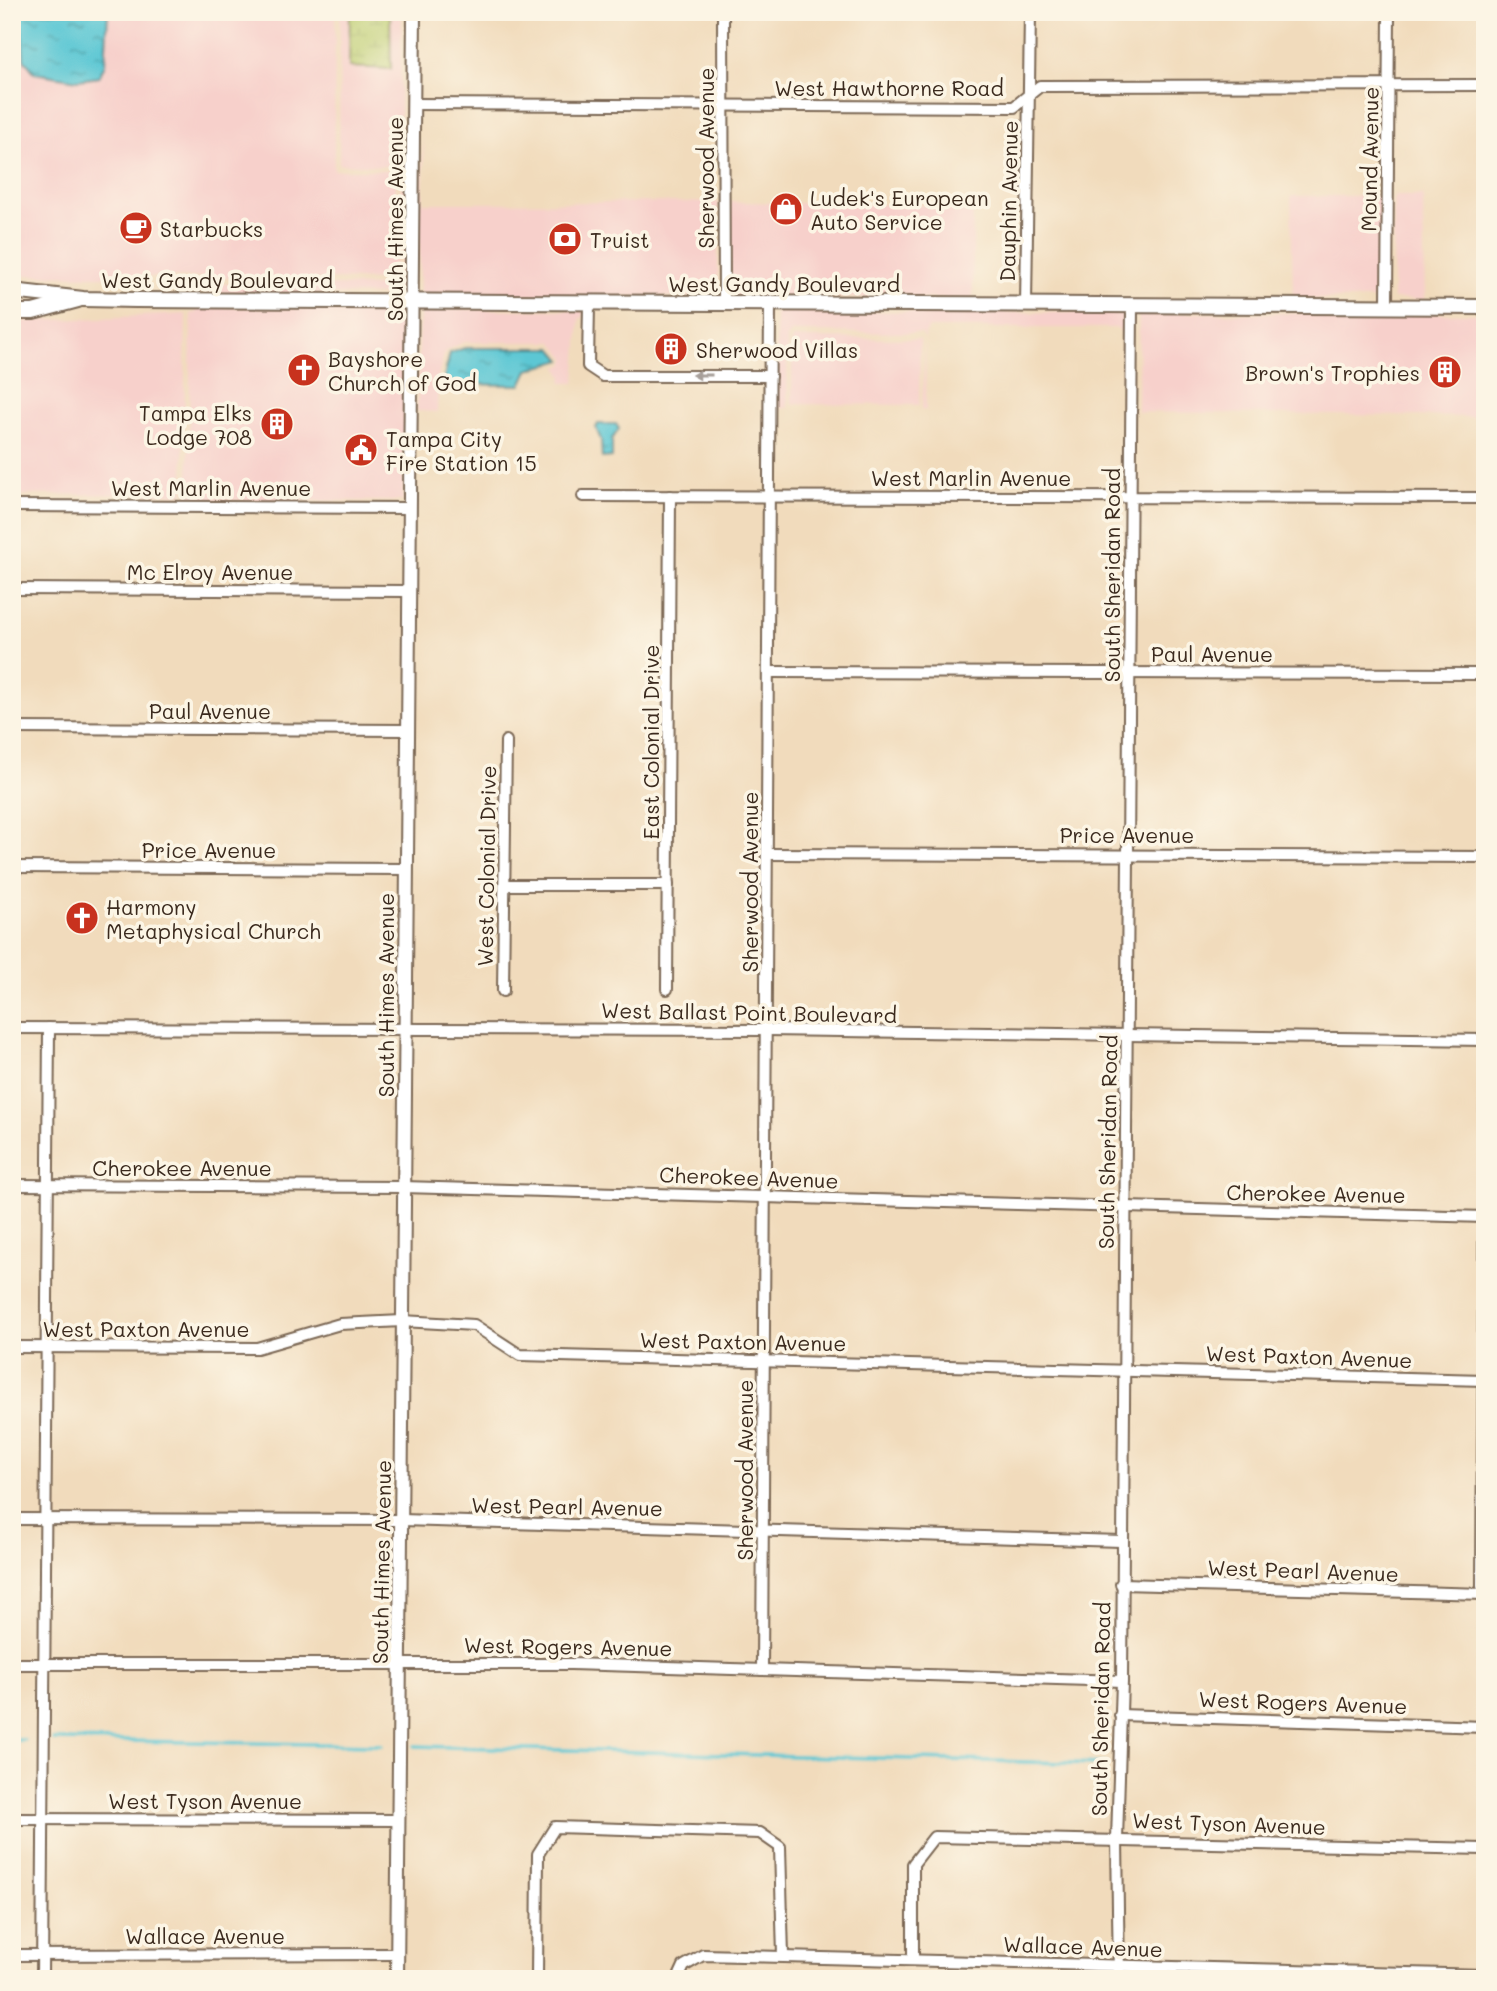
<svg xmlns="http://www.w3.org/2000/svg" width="1497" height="1991" font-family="Mali,sans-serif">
<defs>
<pattern id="wetland-marsh" width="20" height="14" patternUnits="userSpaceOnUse" patternTransform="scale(1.75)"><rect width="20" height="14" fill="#bdce71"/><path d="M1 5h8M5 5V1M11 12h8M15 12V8" fill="none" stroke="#a3b161"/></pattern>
<pattern id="water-ripples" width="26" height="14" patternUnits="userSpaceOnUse" patternTransform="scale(1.75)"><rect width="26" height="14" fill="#5bc7d4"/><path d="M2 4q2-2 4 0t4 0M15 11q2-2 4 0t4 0" fill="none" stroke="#4ca2ab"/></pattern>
</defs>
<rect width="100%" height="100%" fill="#fcf5e5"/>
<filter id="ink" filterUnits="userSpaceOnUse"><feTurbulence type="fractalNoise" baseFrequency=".0143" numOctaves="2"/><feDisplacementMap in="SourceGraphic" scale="14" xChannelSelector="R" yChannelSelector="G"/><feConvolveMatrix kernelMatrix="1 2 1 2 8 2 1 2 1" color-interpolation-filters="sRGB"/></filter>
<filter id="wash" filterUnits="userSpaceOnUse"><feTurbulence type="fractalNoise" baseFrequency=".00686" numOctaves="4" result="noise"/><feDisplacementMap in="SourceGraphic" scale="28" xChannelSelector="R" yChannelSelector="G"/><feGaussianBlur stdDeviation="1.57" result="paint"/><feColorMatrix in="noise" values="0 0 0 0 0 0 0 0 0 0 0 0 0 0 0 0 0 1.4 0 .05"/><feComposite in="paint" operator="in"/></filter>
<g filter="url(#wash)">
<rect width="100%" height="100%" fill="#f1dbbc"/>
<!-- built -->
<g fill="#f7d0cb">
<path d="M12 12H335L334 170H396L395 270 386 280 12 275Z"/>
<path d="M340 12H350L349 67 391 69 390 12H402L400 111 407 195 408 295 194 293 193 284 145 283 386 286 400 272 401 167 339 164Z"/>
<path d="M424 137 423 203 718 202V297L420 295 419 195Z"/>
<path d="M1291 196H1382L1381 299H1293Z"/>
<path d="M1394 196H1423L1425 300 1393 299Z"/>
<path d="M730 202 973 206V299L730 297Z"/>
<path d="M196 307 408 309 403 501 184 500 188 494 191 313H196Z"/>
<path d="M420 309 583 310V318H580L575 383H561L563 377 558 367 564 365 566 358 553 342H464L445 351 438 378 445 386H438L437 412 417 411Z"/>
<path d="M776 311 1126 313 1125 412H1122L1123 334 1118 328H929L925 334 926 410H922L925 339 922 333 792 332 787 338 788 408H777Z"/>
<path d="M1139 313 1485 314V417L1138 412Z"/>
<path d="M186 314 183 494 12 495V322Z"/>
<path d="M792 338 920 339 919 405 792 404Z"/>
</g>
<!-- wetland -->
<path fill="url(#wetland-marsh)" stroke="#7c7c48" stroke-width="2" d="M350 12H390L391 69 349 67Z"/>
<!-- water -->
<g fill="url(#water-ripples)" stroke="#4b7879" stroke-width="2">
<path d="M20 12H108L105 64 99 77 78 80 35 73 24 59Z"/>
<path d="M465 348H552L562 360 528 370 521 385 453 384 444 378 450 353Z"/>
<path d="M598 424H616L619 429 612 439V457L602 458 601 440 596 428Z"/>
</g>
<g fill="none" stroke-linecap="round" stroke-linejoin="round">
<!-- stream -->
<g stroke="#5bc7d4" stroke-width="3.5">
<path d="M12 1740H24"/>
<path d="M54 1740 382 1745"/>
<path d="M415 1746 1105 1764"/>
</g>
</g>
</g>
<g filter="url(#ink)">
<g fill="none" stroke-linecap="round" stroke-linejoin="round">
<defs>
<g id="minor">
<path d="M723 12 724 304"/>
<path d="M413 104 1014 107 1040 86 1485 85"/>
<path d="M589 303 588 366 603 376H770"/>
<path d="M1026 306 1030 12"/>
<path d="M1387 306 1389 12"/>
<path d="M583 496 1485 498"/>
<path d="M12 506 409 508"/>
<path d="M12 589 408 591"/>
<path d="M770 672 1485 674"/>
<path d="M12 728 407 730"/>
<path d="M768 854 1485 857"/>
<path d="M12 867 405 869"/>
<path d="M505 885H668"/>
<path d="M667 989 670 496"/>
<path d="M503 991 506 741"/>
<path d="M12 1028 767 1030 1485 1040"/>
<path d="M1485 1098 1482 1586 1485 1591"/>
<path d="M12 1185 403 1187 1485 1217"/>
<path d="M12 1347 257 1348 340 1324 402 1321 474 1325 520 1355 1485 1380"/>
<path d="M12 1519 402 1520 1121 1541"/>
<path d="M1121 1584 1485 1594"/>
<path d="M12 1664H571L1122 1681"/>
<path d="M762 1670 770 304"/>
<path d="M1120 1715 1485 1727"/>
<path d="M12 1819 398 1820"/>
<path d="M12 1955 397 1954"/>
<path d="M913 1960V1864L934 1837 1485 1849"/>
<path d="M42 1979 49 1028"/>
<path d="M537 1979 538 1854 555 1827 760 1833 780 1847 783 1956"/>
<path d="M678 1979 684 1966 703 1955 1485 1975"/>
<path d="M1119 1979 1117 1840 1122 1681 1132 306"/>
</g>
<path id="tertiary" d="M397 1979C402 1323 410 668 414 12"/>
<g id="secondary">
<path d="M12 291 83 299 136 300 1485 307"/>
<path d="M12 312H33L78 300"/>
</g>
</defs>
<!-- minor casing -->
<use href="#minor" stroke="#7b6855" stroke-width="14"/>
<!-- tertiary casing -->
<use href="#tertiary" stroke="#7b6855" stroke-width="16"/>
<!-- secondary casing -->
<use href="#secondary" stroke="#7b6855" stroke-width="18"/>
<!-- minor -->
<use href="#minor" stroke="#fff" stroke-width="10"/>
<!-- tertiary -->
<use href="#tertiary" stroke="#fff" stroke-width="12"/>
<!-- secondary -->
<use href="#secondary" stroke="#fff" stroke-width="14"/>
</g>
<!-- one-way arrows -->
<defs><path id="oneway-solid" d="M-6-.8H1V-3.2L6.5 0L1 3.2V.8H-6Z" transform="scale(1.75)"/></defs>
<use fill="#a79f9a" href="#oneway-solid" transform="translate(702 375) rotate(-180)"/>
</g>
<!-- icons -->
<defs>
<symbol id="shop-disc" viewBox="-11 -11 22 22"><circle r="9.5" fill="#c8321e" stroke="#fcf5e5"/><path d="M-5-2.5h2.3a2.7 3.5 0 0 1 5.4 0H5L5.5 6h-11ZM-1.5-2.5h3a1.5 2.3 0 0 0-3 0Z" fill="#fff"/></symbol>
<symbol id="cafe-disc" viewBox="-11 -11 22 22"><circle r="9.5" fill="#c8321e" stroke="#fcf5e5"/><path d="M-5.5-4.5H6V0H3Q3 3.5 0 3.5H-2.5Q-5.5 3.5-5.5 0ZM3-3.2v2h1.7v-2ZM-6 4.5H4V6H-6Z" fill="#fff"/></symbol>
<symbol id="bank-disc" viewBox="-11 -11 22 22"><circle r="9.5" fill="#c8321e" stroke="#fcf5e5"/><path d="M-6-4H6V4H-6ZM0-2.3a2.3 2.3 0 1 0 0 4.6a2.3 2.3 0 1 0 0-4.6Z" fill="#fff"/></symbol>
<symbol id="building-disc" viewBox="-11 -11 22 22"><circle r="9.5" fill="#c8321e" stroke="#fcf5e5"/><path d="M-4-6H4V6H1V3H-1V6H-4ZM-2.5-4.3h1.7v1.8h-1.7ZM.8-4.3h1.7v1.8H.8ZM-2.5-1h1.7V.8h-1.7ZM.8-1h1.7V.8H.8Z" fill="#fff"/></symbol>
<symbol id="church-disc" viewBox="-11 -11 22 22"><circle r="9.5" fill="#c8321e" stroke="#fcf5e5"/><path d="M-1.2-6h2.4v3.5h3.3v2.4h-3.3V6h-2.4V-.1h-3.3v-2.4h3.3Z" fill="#fff"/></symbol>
<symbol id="civic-disc" viewBox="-11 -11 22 22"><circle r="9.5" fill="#c8321e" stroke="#fcf5e5"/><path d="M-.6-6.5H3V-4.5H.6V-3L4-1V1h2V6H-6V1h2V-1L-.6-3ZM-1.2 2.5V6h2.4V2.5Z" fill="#fff"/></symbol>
</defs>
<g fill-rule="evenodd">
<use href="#shop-disc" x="767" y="190" width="38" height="38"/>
<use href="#cafe-disc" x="117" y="209" width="38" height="38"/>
<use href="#bank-disc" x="546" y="220" width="38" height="38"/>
<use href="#building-disc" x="652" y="330" width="38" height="38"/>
<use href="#church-disc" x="285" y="351" width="38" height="38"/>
<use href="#building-disc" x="1426" y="353" width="38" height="38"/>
<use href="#building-disc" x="258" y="405" width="38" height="38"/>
<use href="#civic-disc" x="342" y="431" width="38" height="38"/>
<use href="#church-disc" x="63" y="899" width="38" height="38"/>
</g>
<g text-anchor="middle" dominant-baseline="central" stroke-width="7" stroke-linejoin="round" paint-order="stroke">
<!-- street labels -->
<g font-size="21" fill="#3b2a1e" stroke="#fcf5e5">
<text x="889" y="87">West Hawthorne Road</text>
<text transform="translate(705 158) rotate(-90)">Sherwood Avenue</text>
<text transform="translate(1369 159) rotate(-89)">Mound Avenue</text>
<text transform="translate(1008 201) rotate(-89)">Dauphin Avenue</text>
<text transform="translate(394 219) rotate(-90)">South Himes Avenue</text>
<text x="217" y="279">West Gandy Boulevard</text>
<text x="784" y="283">West Gandy Boulevard</text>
<text x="971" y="477">West Marlin Avenue</text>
<text x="211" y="487">West Marlin Avenue</text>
<text x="210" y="571">Mc Elroy Avenue</text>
<text transform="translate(1111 575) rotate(-90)">South Sheridan Road</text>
<text x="1212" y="653">Paul Avenue</text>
<text x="210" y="710">Paul Avenue</text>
<text transform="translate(650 742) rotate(-90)">East Colonial Drive</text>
<text x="1127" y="834">Price Avenue</text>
<text x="209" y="849">Price Avenue</text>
<text transform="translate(486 866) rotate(-89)">West Colonial Drive</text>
<text transform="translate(749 882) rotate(-90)">Sherwood Avenue</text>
<text transform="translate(385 995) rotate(-90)">South Himes Avenue</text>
<text transform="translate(749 1012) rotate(1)">West Ballast Point Boulevard</text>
<text transform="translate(1107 1142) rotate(-89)">South Sheridan Road</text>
<text x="182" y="1167">Cherokee Avenue</text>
<text transform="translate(749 1177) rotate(2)">Cherokee Avenue</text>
<text transform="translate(1316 1193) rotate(1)">Cherokee Avenue</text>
<text x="146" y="1328">West Paxton Avenue</text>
<text transform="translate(743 1341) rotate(1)">West Paxton Avenue</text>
<text transform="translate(1309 1356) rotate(2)">West Paxton Avenue</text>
<text transform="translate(744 1470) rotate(-90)">Sherwood Avenue</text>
<text transform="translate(567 1506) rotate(1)">West Pearl Avenue</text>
<text transform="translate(381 1562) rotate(-89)">South Himes Avenue</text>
<text transform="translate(1303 1570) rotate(2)">West Pearl Avenue</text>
<text transform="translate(568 1646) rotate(1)">West Rogers Avenue</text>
<text transform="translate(1303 1702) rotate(2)">West Rogers Avenue</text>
<text transform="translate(1100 1709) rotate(-89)">South Sheridan Road</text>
<text x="205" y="1800">West Tyson Avenue</text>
<text transform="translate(1229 1823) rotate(2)">West Tyson Avenue</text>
<text x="205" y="1935">Wallace Avenue</text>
<text transform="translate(1083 1946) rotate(2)">Wallace Avenue</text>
</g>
<!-- poi labels -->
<g font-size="21" fill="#3b2a1e" stroke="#fcf5e5" text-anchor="start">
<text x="810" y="197">Ludek's European<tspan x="810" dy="24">Auto Service</tspan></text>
<text x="160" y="228">Starbucks</text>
<text x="590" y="239">Truist</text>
<text x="696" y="349">Sherwood Villas</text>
<text x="328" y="358">Bayshore<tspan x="328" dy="24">Church of God</tspan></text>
<text x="1420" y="372" text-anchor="end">Brown's Trophies</text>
<text x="252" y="412" text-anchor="end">Tampa Elks<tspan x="252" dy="24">Lodge 708</tspan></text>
<text x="386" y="438">Tampa City<tspan x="386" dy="24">Fire Station 15</tspan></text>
<text x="106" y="906">Harmony<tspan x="106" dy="24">Metaphysical Church</tspan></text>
</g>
</g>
<!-- margin -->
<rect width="1497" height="1991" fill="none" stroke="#fcf5e5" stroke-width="42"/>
</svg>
